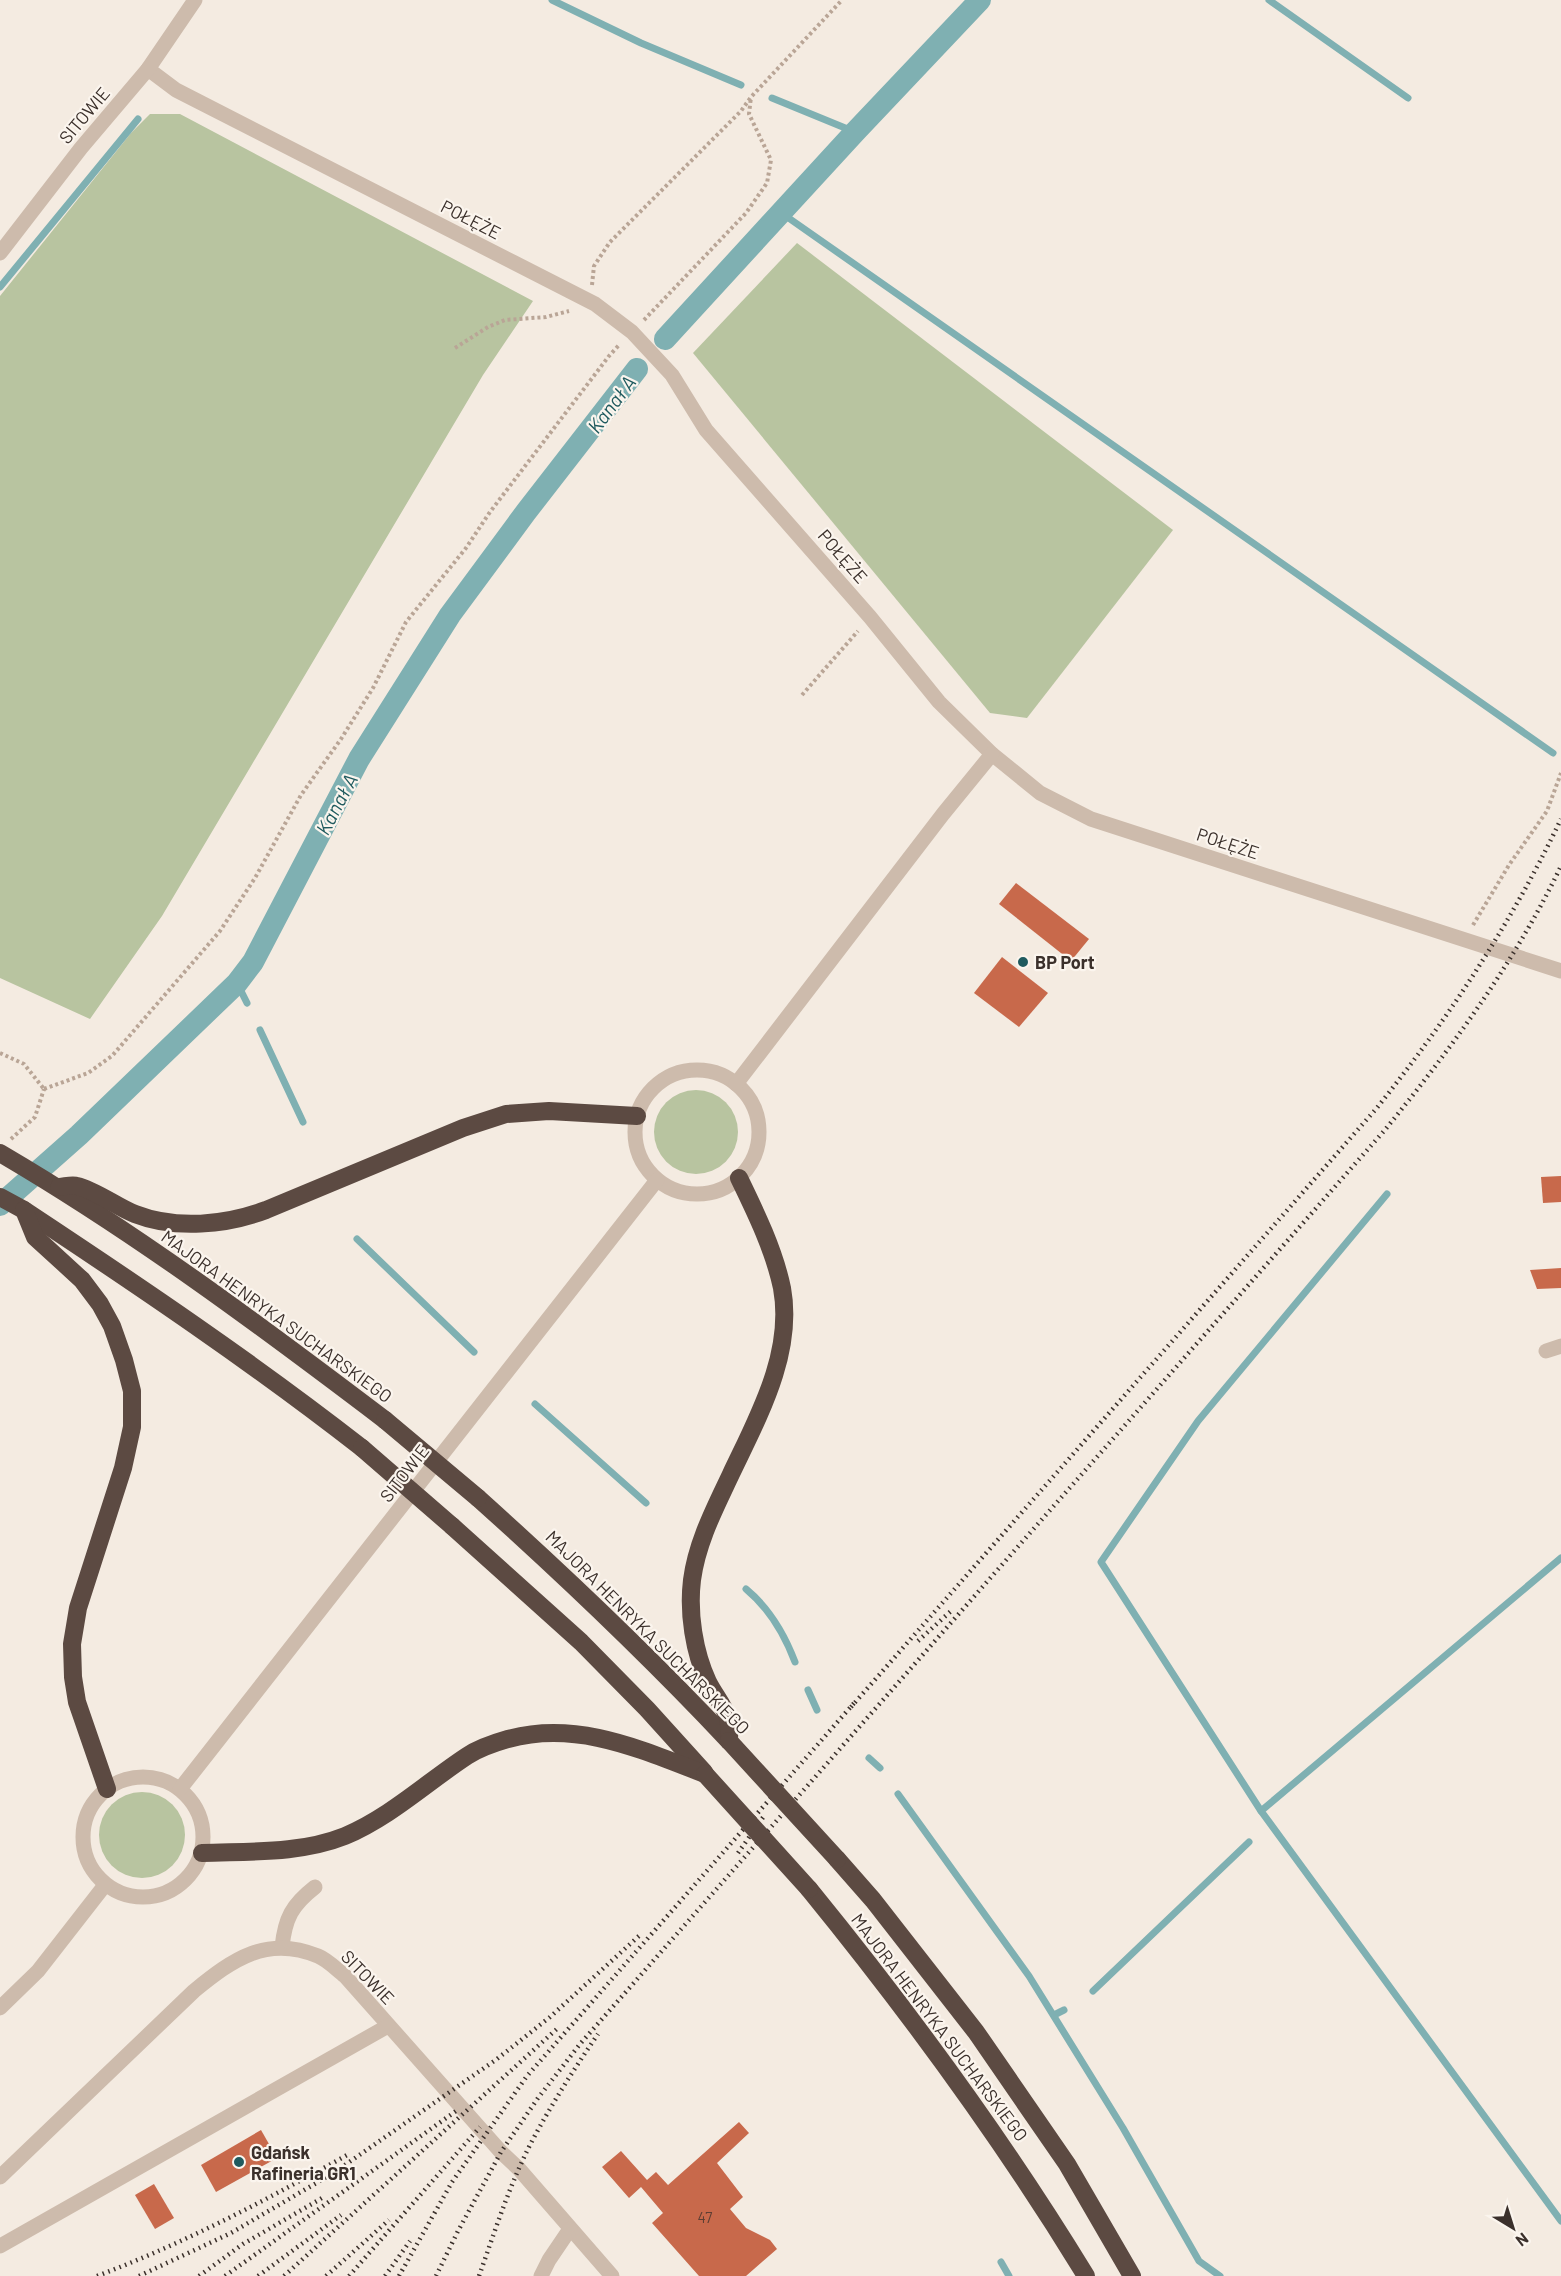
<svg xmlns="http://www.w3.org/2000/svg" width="1561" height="2276" font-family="Barlow,sans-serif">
<rect width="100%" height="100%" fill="#f4ebe1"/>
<!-- green -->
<g fill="#b8c4a0">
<path d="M150 114H180L533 301 483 375 162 916 90 1019 0 978V296L131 133Z"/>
<path d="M797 243 1173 530 1027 718 990 713 693 353Z"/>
<circle cx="696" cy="1132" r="42"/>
<circle cx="142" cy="1835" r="43"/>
</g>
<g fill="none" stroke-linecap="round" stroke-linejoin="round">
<!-- stream -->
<g stroke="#7fb0b2" stroke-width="7">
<path d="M552 0 641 43 741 85"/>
<path d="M1269 0 1408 98"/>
<path d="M772 98 855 132"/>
<path d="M780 212 1553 753"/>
<path d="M0 287 138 119"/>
<path d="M237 983 247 1003"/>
<path d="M260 1030 303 1122"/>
<path d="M357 1239 474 1352"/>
<path d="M535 1404 646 1503"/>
<path d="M1561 1558 1261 1811 1561 2221"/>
<path d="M746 1589C769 1608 784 1633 795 1662"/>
<path d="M808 1690 817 1710"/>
<path d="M869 1758 880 1768"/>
<path d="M898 1794 1029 1976 1123 2128 1199 2261 1220 2276"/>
<path d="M1261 1811 1101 1562 1198 1421 1387 1194"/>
<path d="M1093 1991 1249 1842"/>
<path d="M1054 2015 1064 2010"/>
<path d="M1001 2262 1009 2276"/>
</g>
<!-- canal -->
<g stroke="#7fb0b2" stroke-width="22">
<path d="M665 339 855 132 980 0"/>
<path d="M0 1205 79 1135 237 983 253 962 359 759 450 615 526 512 637 369"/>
</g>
</g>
<!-- building -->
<g fill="#c8694b">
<path d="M1016 883 1089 939 1071 961 999 904Z"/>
<path d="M1002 957 1048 993 1019 1027 974 993Z"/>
<path d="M1561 1176V1202L1543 1203 1541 1177Z"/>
<path d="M1561 1268V1288L1537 1289 1530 1270Z"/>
<path d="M739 2122 749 2133 717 2163 743 2197 730 2209 746 2228 770 2240 777 2249 746 2276H699L652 2223 663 2213 641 2187 629 2198 602 2167 621 2151 647 2180 656 2172 668 2185Z"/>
<path d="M261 2130 277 2158 216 2192 201 2165Z"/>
<path d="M154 2184 174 2218 155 2229 135 2195Z"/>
</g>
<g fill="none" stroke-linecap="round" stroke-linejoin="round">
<!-- path -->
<g stroke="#b9a596" stroke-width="4" stroke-dasharray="3 3" stroke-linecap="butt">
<path d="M592 285 594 266 610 242 741 111 751 97 842 0"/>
<path d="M644 320 746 213 767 183 771 160 749 114 751 97"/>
<path d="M455 348 488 327 505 320 546 317 569 311"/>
<path d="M802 695 858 631"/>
<path d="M1473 925 1509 865 1547 811 1561 773"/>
<path d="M0 1053 24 1064 44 1089"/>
<path d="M44 1089 88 1073 112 1056 220 931 255 878 301 795 341 739 373 688 406 622 466 548 490 512 609 356 620 344"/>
<path d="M11 1139 35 1117 44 1089"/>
</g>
<!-- minor -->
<g stroke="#cdbbac" stroke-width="15">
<path d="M148 69 176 90 595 304 632 332 672 375 706 430 870 617 939 702 992 754 1040 793 1091 819 1561 971"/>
<path d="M0 253 81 148 148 69 195 0"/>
<circle cx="697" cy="1132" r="62"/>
<path d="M736 1084 943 814 992 754"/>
<path d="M1546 1351 1561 1346"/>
<circle cx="143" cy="1837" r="60"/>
<path d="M180 1789 657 1180"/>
<path d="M282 1947C285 1918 292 1905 315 1887"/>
<path d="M0 2008 38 1971 105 1885"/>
<path d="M0 2177 194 1991C233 1959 267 1935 318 1956 328 1960 337 1970 345 1976L501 2152 519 2169 612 2276"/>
<path d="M0 2246 388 2026"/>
<path d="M541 2276 549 2260 570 2229"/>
</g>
<!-- highway -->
<g stroke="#5c4a42" stroke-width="18">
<path d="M0 1153C135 1232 261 1326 385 1420"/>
<path d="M59 1187C64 1187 72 1184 77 1186 95 1190 117 1207 135 1214 176 1230 226 1225 266 1210L463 1128 506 1114 549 1111 637 1116"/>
<path d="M0 1197 24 1210C139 1286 253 1363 362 1448"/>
<path d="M24 1210 35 1237 82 1280 100 1304 112 1326 124 1360 132 1391V1427L123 1468 78 1608 72 1644 73 1677 77 1702 107 1789"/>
<path d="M478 1498C565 1576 649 1656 729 1741"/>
<path d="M452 1526 581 1642 647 1709 704 1772"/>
<path d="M729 1741C729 1734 730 1725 728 1718 724 1706 714 1694 708 1682 694 1652 688 1613 692 1580 697 1542 715 1508 731 1474 758 1417 794 1353 782 1288 774 1250 756 1213 739 1178"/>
<path d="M202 1853C249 1851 300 1854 345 1836 390 1817 426 1783 467 1756 479 1748 494 1743 508 1739 578 1720 641 1750 705 1774"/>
<path d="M837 1859 873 1900 976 2032 1067 2164 1132 2276"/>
<path d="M809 1889C910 2013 1003 2140 1086 2276"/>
</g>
<!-- rail -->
<g stroke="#3b302b" stroke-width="4.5" stroke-dasharray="1.5 4.5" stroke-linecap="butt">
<path d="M918 1641 951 1611"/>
<path d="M851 1707 1376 1109C1448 1019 1511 924 1561 819"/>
<path d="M738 1853 764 1816"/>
<path d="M97 2276C187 2242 266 2200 349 2154"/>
<path d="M139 2276 231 2233 335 2172 497 2059 550 2017 640 1935"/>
<path d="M199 2276 243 2244 322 2198"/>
<path d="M225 2276 456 2111"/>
<path d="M258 2276 341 2215"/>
<path d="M284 2276 559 2027"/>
<path d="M326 2276 389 2220"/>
<path d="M349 2276 480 2127"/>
<path d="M385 2276 410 2241"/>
<path d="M399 2276 452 2182 527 2076 855 1702"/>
<path d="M436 2276 458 2231 501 2152 538 2098 580 2044 1384 1131C1451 1049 1515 962 1561 866"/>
<path d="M479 2276C495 2231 509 2186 531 2143 551 2105 574 2069 598 2034"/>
</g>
<!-- highway-bridge -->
<g stroke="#5c4a42" stroke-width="18">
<path d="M385 1420 478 1498"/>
<path d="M362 1448 452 1526"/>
<path d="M729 1741 837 1859"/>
<path d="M705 1774 809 1889"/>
</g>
</g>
<!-- markers -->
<g fill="#1f5a5e" stroke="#fbf5ee" stroke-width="2">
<circle cx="1023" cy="962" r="6"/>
<circle cx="239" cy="2162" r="6"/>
</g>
<g text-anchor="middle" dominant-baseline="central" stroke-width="4.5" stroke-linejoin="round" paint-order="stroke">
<!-- number labels -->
<g font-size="15" fill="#5e3e33">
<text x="705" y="2217">47</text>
</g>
<!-- street labels -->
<g font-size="18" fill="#3b302b" stroke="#fbf5ee">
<text transform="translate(84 115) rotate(-50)">SITOWIE</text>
<text transform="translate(471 219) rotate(27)">POŁĘŻE</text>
<text transform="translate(843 556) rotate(49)">POŁĘŻE</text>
<text transform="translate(1228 843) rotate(18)">POŁĘŻE</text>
<text transform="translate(277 1316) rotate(36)">MAJORA HENRYKA SUCHARSKIEGO</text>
<text transform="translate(404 1473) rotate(-52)">SITOWIE</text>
<text transform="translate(648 1632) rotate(45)">MAJORA HENRYKA SUCHARSKIEGO</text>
<text transform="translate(368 1977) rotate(46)">SITOWIE</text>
<text transform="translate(940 2027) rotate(53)">MAJORA HENRYKA SUCHARSKIEGO</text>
</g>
<!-- poi labels -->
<g font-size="18" font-weight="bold" fill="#3b302b" stroke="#fbf5ee" text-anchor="start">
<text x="1035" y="962">BP Port</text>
<text x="251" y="2152">Gdańsk<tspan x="251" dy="21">Rafineria GR1</tspan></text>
</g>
<!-- water labels -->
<g font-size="20" font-style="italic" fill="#1f5a5e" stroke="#fbf5ee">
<text transform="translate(611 404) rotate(-53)">Kanał A</text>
<text transform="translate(336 804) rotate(-62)">Kanał A</text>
</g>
</g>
<!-- north arrow -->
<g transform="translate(1513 2228) rotate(142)" stroke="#fbf5ee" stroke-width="4.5" paint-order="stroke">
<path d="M0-4.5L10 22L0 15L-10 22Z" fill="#3b302b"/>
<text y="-9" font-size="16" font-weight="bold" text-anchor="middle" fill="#3b302b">N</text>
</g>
</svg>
